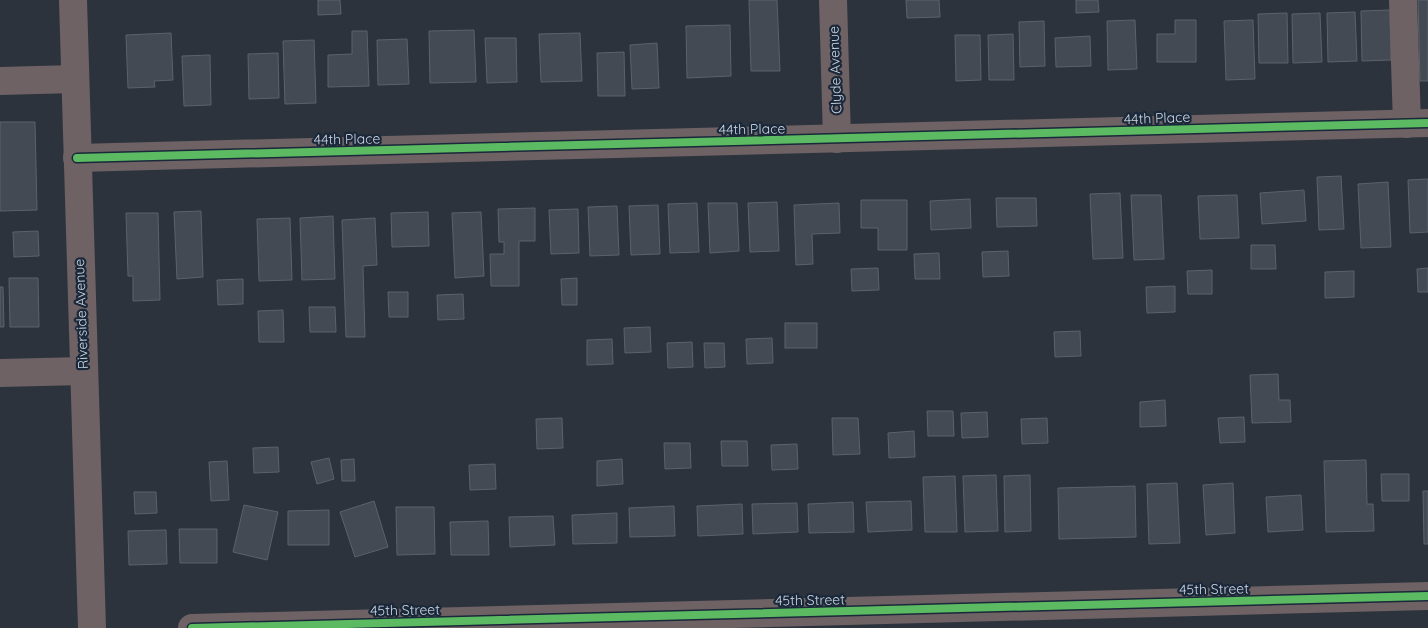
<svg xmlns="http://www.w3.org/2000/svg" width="1428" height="628" font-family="Quicksand,sans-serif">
<rect width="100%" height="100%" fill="#2c333d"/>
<!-- building -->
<g fill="#434a53" stroke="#5c626b">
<path d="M318 0H340L341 14 318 15Z"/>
<path d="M749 0H777L780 71H751Z"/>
<path d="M906 0H939L940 17 907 18Z"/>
<path d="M1076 0H1098L1099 12 1076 13Z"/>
<path d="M1418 0H1428V81H1420Z"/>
<path d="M1390 10 1391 60 1362 61 1361 11Z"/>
<path d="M1355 12 1357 61 1328 62 1327 13Z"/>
<path d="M1287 13 1288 63H1259L1258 14Z"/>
<path d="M1320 13 1322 62 1293 63 1292 14Z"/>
<path d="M1135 20 1137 69 1108 70 1107 21Z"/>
<path d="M1175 20H1196V62H1157V34H1175Z"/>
<path d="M1253 20 1255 79 1226 80 1224 21Z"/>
<path d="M1044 21 1045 66 1020 67 1019 22Z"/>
<path d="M730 25 731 76 687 78 686 26Z"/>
<path d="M474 30 476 82 430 83 429 31Z"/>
<path d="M352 31H367L369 86 328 87V55L352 54Z"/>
<path d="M171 33 173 80 154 81 155 87 128 88 126 35Z"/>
<path d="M580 33 582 81 541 82 539 34Z"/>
<path d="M1013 34 1014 80H989L988 35Z"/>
<path d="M955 35H980L981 80 956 81Z"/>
<path d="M1090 36 1091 66 1056 67 1055 38Z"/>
<path d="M485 38H516L517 82 487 83Z"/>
<path d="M407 39 409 84 378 85 377 40Z"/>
<path d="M314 40 316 103 285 104 283 41Z"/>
<path d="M657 43 659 88 632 89 630 45Z"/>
<path d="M624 52 625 96H598L597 53Z"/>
<path d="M278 53 279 98 249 99 248 54Z"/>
<path d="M210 55 211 105 184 106 182 56Z"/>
<path d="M0 122H35L37 210 0 211Z"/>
<path d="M1341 176 1344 229 1319 230 1317 177Z"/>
<path d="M1428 179V232L1410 233 1408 180Z"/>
<path d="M1388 182 1391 247 1361 248 1358 184Z"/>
<path d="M1304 190 1306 221 1262 224 1260 193Z"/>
<path d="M1120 193 1123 258 1093 259 1090 194Z"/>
<path d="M1131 195H1161L1164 259 1134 260Z"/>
<path d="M1237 195 1239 238 1200 239 1198 196Z"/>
<path d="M996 198H1036L1037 226 997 227Z"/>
<path d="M970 199 971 228 931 230 930 201Z"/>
<path d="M861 200H907V250H878V228H861Z"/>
<path d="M777 202 779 251 750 252 748 203Z"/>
<path d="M697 203 699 252 670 253 668 204Z"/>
<path d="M708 203H737L739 251 710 253Z"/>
<path d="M839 203 840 233 812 234 813 264 796 265 794 205Z"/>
<path d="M658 205 660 254 631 255 629 206Z"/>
<path d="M617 206 619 255 590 256 588 207Z"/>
<path d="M535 208V241H519V286H491L490 254H504V242H499L498 209Z"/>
<path d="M578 209 579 253 551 254 549 210Z"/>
<path d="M201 211 203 277 177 279 174 212Z"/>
<path d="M428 212 429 246 392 247 391 213Z"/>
<path d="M481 212 484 276 455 278 452 213Z"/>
<path d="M126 213H158L160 300 133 301V276H128Z"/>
<path d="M333 216 335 279 302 280 300 218Z"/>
<path d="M290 218 292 280 259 281 257 219Z"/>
<path d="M375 218 377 265 363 266 365 337H346L342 220Z"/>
<path d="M38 231 39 256 14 257 13 232Z"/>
<path d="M1251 245H1275L1276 269H1251Z"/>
<path d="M1008 251 1009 276 983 277 982 252Z"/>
<path d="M939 253 940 279H915L914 254Z"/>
<path d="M878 268 879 290 852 291 851 269Z"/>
<path d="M1428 268V292H1418L1417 269Z"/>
<path d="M1212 270V294H1188L1187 271Z"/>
<path d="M1354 271V297L1325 298V272Z"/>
<path d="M9 278H38L39 327H10Z"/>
<path d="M577 278V305H562L561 279Z"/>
<path d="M243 279V304L218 305 217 280Z"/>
<path d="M1175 286V312L1147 313 1146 287Z"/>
<path d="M0 287H3L4 327H0Z"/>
<path d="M388 292H408V317H389Z"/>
<path d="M463 294 464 319 438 320 437 295Z"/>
<path d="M309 307H335L336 332H310Z"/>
<path d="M283 310 284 342H259L258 311Z"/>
<rect x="785" y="323" width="32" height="25"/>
<path d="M650 327 651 352 625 353 624 328Z"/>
<path d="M1080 331 1081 356 1055 357 1054 332Z"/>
<path d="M772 338 773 363 747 364 746 339Z"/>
<path d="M612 339 613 364 587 365V340Z"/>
<path d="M692 342 693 367 668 368 667 343Z"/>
<path d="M704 343H724L725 367 705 368Z"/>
<path d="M1278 374 1279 400H1290L1291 422 1252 423 1250 375Z"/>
<path d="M1165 400 1166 426 1140 427V402Z"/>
<path d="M927 411H953L954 436H928Z"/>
<path d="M987 412 988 437 962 438 961 413Z"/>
<path d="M1244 417 1245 442 1220 443 1218 418Z"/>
<path d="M562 418 563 448 537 449 536 419Z"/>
<path d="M832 418H858L860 454 833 455Z"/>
<path d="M1047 418 1048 443 1022 444 1021 419Z"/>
<path d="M914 431 915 457 889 458 888 433Z"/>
<path d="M721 441H747L748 466H722Z"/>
<path d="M664 443H690L691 468 665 469Z"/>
<path d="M797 444 798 469 772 470 771 445Z"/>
<path d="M278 447 279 472 254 473 253 448Z"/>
<path d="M329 458 334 479 317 484 311 462Z"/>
<path d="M354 459 355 481H342L341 460Z"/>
<path d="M622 459 623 484 597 486V461Z"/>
<path d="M1366 460 1367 504H1373L1374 531 1326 532 1324 461Z"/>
<path d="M227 461 229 500 211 501 209 462Z"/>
<path d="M495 464 496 489 470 490 469 465Z"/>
<path d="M1381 474H1409V501H1382Z"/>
<path d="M996 475 998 531 965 532 963 476Z"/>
<path d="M1030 475 1031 531 1005 532 1004 476Z"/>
<path d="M955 476 957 532H925L923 477Z"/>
<path d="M1177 483 1180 543 1149 544 1147 484Z"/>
<path d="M1233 483 1235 533 1206 535 1203 485Z"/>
<path d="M1135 486 1136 537 1059 539 1058 488Z"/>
<path d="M1423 491H1428V544H1424Z"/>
<path d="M134 492H156L157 513 135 514Z"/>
<path d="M1301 495 1303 530 1268 532 1266 497Z"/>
<path d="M374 501 388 547 355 557 340 512Z"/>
<path d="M911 501 912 530 868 532 866 502Z"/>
<path d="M853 502 854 532 809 533 808 504Z"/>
<path d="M797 503 798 532 753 534 752 504Z"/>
<path d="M742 504 743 534 698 536 697 506Z"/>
<path d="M244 505 278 512 267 560 233 552Z"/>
<path d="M674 506 675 536 630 537 629 508Z"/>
<path d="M396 507H434L435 554 397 555Z"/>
<path d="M329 510V545H288V511Z"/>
<path d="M617 513V543L573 544 572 515Z"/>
<path d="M553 516 555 545 510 547 509 517Z"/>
<path d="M488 521 489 555H451L450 522Z"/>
<path d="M179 529H217V563H180Z"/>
<path d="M166 530 167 564 129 565 128 531Z"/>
</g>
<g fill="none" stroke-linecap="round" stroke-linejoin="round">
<!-- minor -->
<g stroke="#6e6264" stroke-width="28">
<path d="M73 0 92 628"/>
<path d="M833 0 837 139"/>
<path d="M1403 0 1407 124"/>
<path d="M0 81 75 79"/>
<path d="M77 158 1428 123"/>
<path d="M0 373 83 371"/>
<path d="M192 628 1428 596"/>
</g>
<defs>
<g id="cycleway">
<path d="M77 158 1428 123"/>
<path d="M192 628 1428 596"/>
</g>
</defs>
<!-- cycleway casing -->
<use href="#cycleway" stroke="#1a283a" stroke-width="11"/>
<!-- cycleway -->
<use href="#cycleway" stroke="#5cba63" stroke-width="8"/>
</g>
<g text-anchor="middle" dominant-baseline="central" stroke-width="4.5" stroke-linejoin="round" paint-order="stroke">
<!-- street labels -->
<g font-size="14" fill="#cdd6e2" stroke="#1a283a">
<text transform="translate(835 70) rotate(-92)">Clyde Avenue</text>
<text transform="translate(1157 118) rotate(-2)">44th Place</text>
<text transform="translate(752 129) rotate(-1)">44th Place</text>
<text transform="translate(347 139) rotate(-1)">44th Place</text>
<text transform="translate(81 314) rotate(-92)">Riverside Avenue</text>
<text transform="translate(1214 589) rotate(-1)">45th Street</text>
<text transform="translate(810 600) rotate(-1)">45th Street</text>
<text transform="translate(405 610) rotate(-1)">45th Street</text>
</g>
</g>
</svg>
